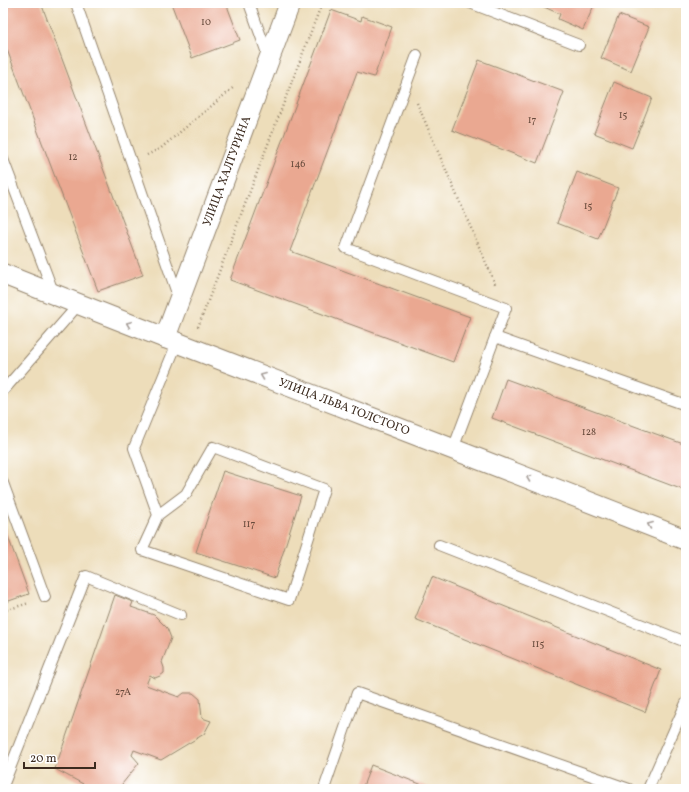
<svg xmlns="http://www.w3.org/2000/svg" width="689" height="792" font-family="Vollkorn,serif">
<rect width="100%" height="100%" fill="#fff"/>
<filter id="ink" filterUnits="userSpaceOnUse"><feTurbulence type="fractalNoise" baseFrequency=".025" numOctaves="2"/><feDisplacementMap in="SourceGraphic" scale="8" xChannelSelector="R" yChannelSelector="G"/><feConvolveMatrix kernelMatrix="1 2 1 2 8 2 1 2 1" color-interpolation-filters="sRGB"/></filter>
<filter id="wash" filterUnits="userSpaceOnUse"><feTurbulence type="fractalNoise" baseFrequency=".012" numOctaves="4" result="noise"/><feDisplacementMap in="SourceGraphic" scale="16" xChannelSelector="R" yChannelSelector="G"/><feGaussianBlur stdDeviation="0.9" result="paint"/><feColorMatrix in="noise" values="0 0 0 0 0 0 0 0 0 0 0 0 0 0 0 0 0 1.4 0 .05"/><feComposite in="paint" operator="in"/></filter>
<g filter="url(#wash)">
<rect width="100%" height="100%" fill="#edddba"/>
<g id="blocks">
<!-- building -->
<g fill="#eaa891">
<path d="M3 3H41L143 275 98 291 3 39Z"/>
<path d="M171 3H226L240 40 192 58Z"/>
<path d="M535 3H595L583 30 558 19 560 14Z"/>
<path d="M331 10 361 21 362 16 392 27 374 77 357 72 290 251 470 317 453 362 230 280Z"/>
<path d="M619 15 649 27 631 71 601 58Z"/>
<path d="M479 60 564 92 537 163 452 130Z"/>
<path d="M614 82 652 98 632 148 594 133Z"/>
<path d="M577 172 618 188 598 239 557 223Z"/>
<path d="M506 379 686 445V491L492 418Z"/>
<path d="M223 471 301 496 275 578 196 552Z"/>
<path d="M3 523 29 594 3 603Z"/>
<path d="M432 577 661 670 645 712 415 619Z"/>
<path d="M115 595 133 602 131 607 154 615 167 628 171 638 162 662 164 668V673L160 676 155 678 150 675 146 685 179 697 184 693H193L200 699 202 718 211 721 204 734 161 760 134 750 132 755 139 763 118 789 85 785 55 769Z"/>
<path d="M371 765 433 789H362Z"/>
</g>
</g>
</g>
<g filter="url(#ink)">
<use href="#blocks" fill-opacity="0" stroke="#94846c" stroke-width="1"/>
<g fill="none" stroke-linecap="round" stroke-linejoin="round">
<defs>
<g id="lane">
<path d="M76 3 178 296"/>
<path d="M249 3 268 56"/>
<path d="M470 3 579 45"/>
<path d="M417 55 346 248 506 308 453 449"/>
<path d="M3 159 54 294"/>
<path d="M495 337 686 405"/>
<path d="M3 391 79 304"/>
<path d="M3 483 45 597"/>
<path d="M158 515 186 494 213 447 324 489 289 600 142 550 158 515 134 448 177 343"/>
<path d="M439 545 686 642"/>
<path d="M3 786 86 576 181 615"/>
<path d="M324 789 357 693 629 789"/>
<path d="M648 789 686 703"/>
</g>
<g id="street">
<path id="s1" d="M3 274C230 365 459 450 686 540"/>
<path id="s2" d="M165 338 290 3"/>
</g>
</defs>
<!-- lane casing -->
<use href="#lane" stroke="#94846c" stroke-width="12"/>
<!-- street casing -->
<use href="#street" stroke="#94846c" stroke-width="22"/>
<!-- path -->
<g stroke="#94846c" stroke-width="2.5" stroke-dasharray="1 3" stroke-linecap="butt">
<path d="M417 103 496 286"/>
<path d="M147 155 161 148 234 87"/>
<path d="M198 327 322 3"/>
<path d="M3 611 29 603"/>
</g>
<!-- lane -->
<use href="#lane" stroke="#fff" stroke-width="10"/>
<!-- street -->
<use href="#street" stroke="#fff" stroke-width="20"/>
</g>
<!-- one-way arrows -->
<defs><path id="oneway-chevron" d="M-2-3.5L2.5 0L-2 3.5" fill="none" stroke-width="1.6" stroke-linecap="round" stroke-linejoin="round"/></defs>
<g stroke="#a79f9a">
<use href="#oneway-chevron" transform="translate(129 324) rotate(-158)"/>
<use href="#oneway-chevron" transform="translate(263 376) rotate(-159)"/>
<use href="#oneway-chevron" transform="translate(529 478) rotate(-159)"/>
<use href="#oneway-chevron" transform="translate(650 525) rotate(-158)"/>
</g>
</g>
<g text-anchor="middle" dominant-baseline="central" stroke-width="4" stroke-linejoin="round" paint-order="stroke">
<!-- number labels -->
<g font-size="10" fill="#674a3b">
<text x="206" y="22">10</text>
<text x="623" y="115">15</text>
<text x="532" y="120">17</text>
<text x="73" y="157">12</text>
<text x="298" y="164">146</text>
<text x="588" y="206">15</text>
<text x="589" y="432">128</text>
<text x="249" y="524">117</text>
<text x="538" y="644">115</text>
<text x="123" y="692">27А</text>
</g>
<!-- street labels -->
<g font-size="12" fill="#3b2a1e" stroke="#fff">
<text stroke="none"><textPath href="#s2" startOffset="178">УЛИЦА ХАЛТУРИНА</textPath></text>
<text stroke="none"><textPath href="#s1" startOffset="366">УЛИЦА ЛЬВА ТОЛСТОГО</textPath></text>
</g>
</g>
<!-- margin -->
<rect width="689" height="792" fill="none" stroke="#fff" stroke-width="16"/>
<!-- scale -->
<path d="M24 762v6h71v-6" fill="none" stroke="#3b2a1e" stroke-width="2"/>
<text x="30" y="762" font-size="12" fill="#3b2a1e" stroke="#ffffff" stroke-width="3" paint-order="stroke">20 m</text>
</svg>
